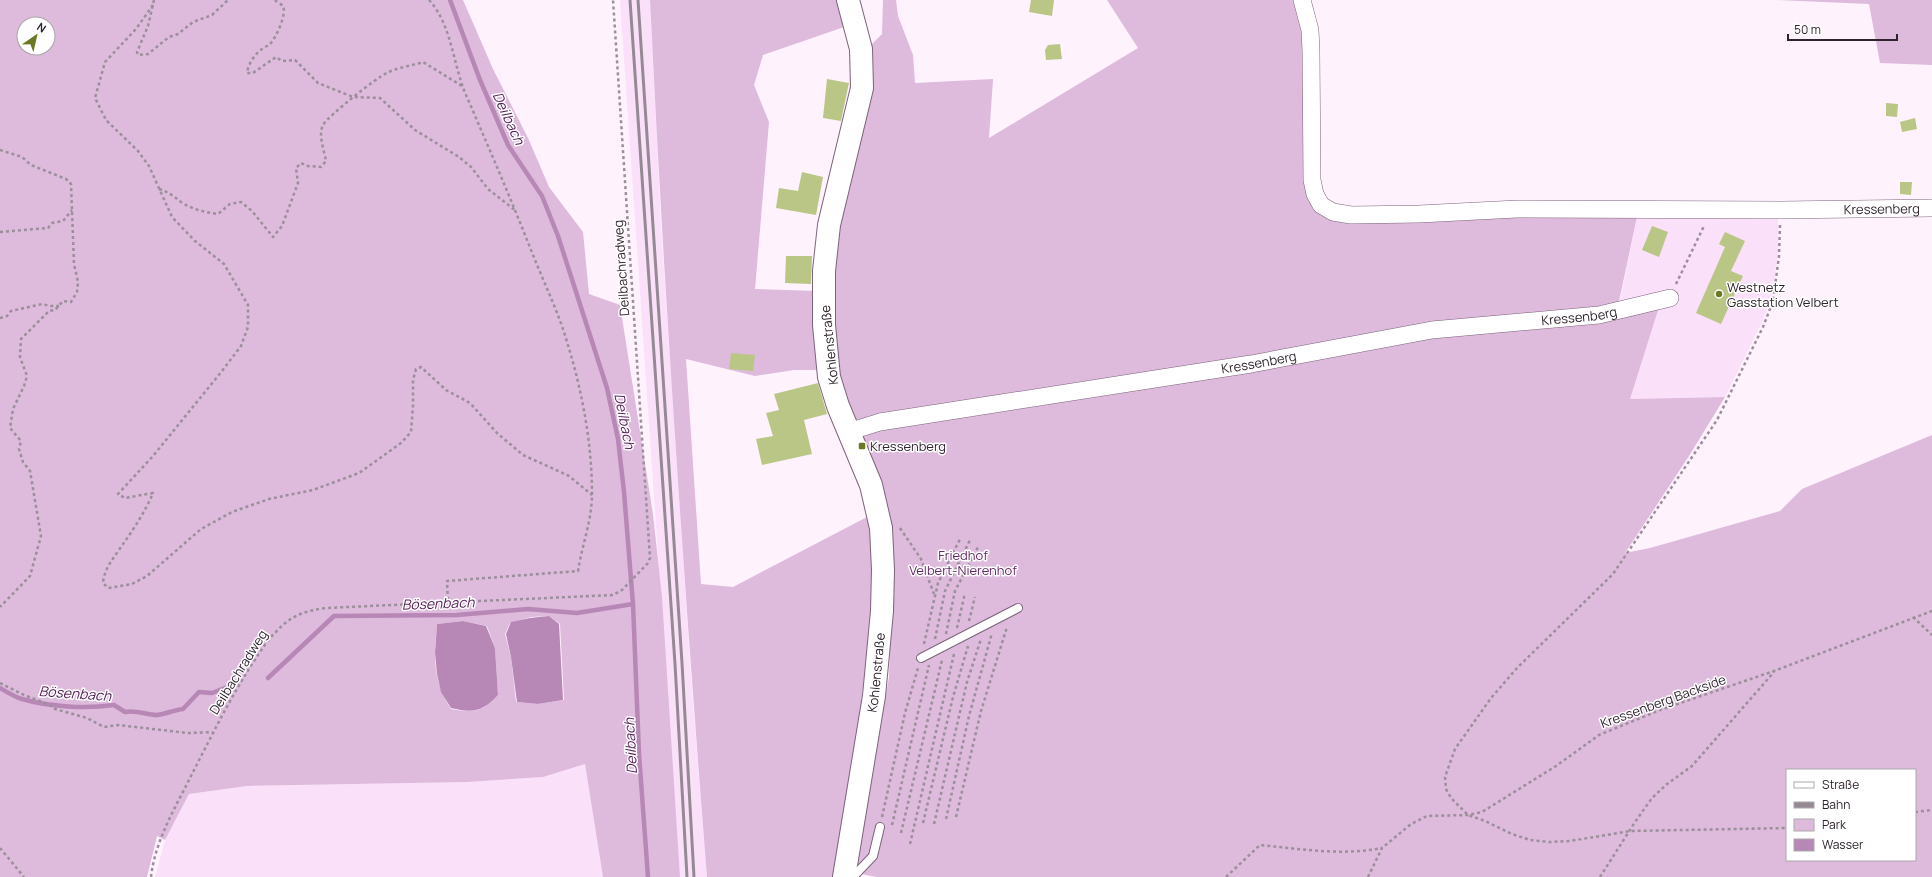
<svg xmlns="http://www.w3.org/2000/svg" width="1932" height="877" font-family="Manrope,sans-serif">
<rect width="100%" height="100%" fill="#fef2fd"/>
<!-- built -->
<g fill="#fbe0fa">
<path d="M620 0H650L661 226 691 677 707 877H680Z"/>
<path d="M1638 212 1778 214V254L1771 299 1761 324 1725 397 1630 399 1619 306Z"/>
<path d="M585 764 603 877H155L165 840 189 794 247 786 467 782 543 777Z"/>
</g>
<!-- green -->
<g fill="#debadc" fill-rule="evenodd">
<path d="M0 0H463L493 69 528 138 549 187 583 232 589 294 620 305 653 514 662 597 680 877H603L585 764 543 777 467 782 247 786 189 794 165 840 157 836 147 877H0ZM24 24H48V48H24ZM549 616 560 624 564 700 538 704 516 702 511 657 505 634 510 623 531 617ZM463 621 487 626 495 648 498 695C484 712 472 713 451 709 432 679 434 658 437 624Z"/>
<path d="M650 0H841L847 26 763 55 754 85 769 122 755 289 818 291 821 370H794L755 376 686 359 701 584 733 587 869 516 874 601 855 750 835 877H707C684 585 664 293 650 0Z"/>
<path d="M883 0H896L898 16 913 55 915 83 993 79 989 138 1138 48 1107 0H1299L1318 207 1638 212 1618 306 868 422 855 419 839 377 833 325 834 254 866 50 882 34Z"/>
<path d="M1776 0H1932V65L1880 63 1869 4Z"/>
<path d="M1659 307 1630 399 1725 397 1689 456 1625 553 1650 548 1780 511 1802 489 1932 435V877H877L856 873 889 677 891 621 860 434 1434 333ZM1787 770H1915V860H1787Z"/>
</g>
<!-- water -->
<g fill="#b787b6">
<path d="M549 616 559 624 563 700 538 704 517 702 511 657 506 634 511 622 530 618Z"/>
<path d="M463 621 486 626 495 648 498 695C483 712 472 713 451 708L441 692 437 674 435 653 437 624Z"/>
</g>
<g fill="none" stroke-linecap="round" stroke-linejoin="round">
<!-- stream -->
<g stroke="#b787b6" stroke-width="4.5">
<path d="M450 0 480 80 508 145 542 196 558 236 607 388 618 439 624 492 633 604 639 754 648 877"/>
<path d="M268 678 334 616 457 615 528 609 577 613 633 604"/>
<path d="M0 688C7 692 15 697 22 699 50 707 86 709 114 705L125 712C138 710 146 715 157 715 166 714 174 710 183 709L199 692 212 693 235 684"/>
</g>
</g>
<!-- building -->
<g fill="#bac685">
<path d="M1031 0H1054L1052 16 1029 12Z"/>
<path d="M1060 44 1062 59 1046 60 1045 50 1048 45Z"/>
<path d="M827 79 849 83 841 121 823 118Z"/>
<path d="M1886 103 1898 104 1897 117 1886 116Z"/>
<path d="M1915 118 1917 129 1902 132 1900 122Z"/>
<path d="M802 172 823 177 816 215 776 208 779 188 798 191Z"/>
<path d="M1900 182H1912L1911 195 1900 194Z"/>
<path d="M1652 226 1668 232 1659 257 1642 250Z"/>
<path d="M1725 232 1745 241 1731 271 1743 276 1721 324 1696 313 1725 247 1719 244Z"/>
<path d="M786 256H812L811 284 785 283Z"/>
<path d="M731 353 755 355 753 371 729 369Z"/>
<path d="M818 383 827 414 804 420 812 454 762 465 756 439 773 436 766 413 779 410 774 394Z"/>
</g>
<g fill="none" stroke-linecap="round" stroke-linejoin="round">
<defs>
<g id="service">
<path d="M921 658 1018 608"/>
<path d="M853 877 873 856 880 827"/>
</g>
<g id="minor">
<path id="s1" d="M1302 0 1310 30 1311 51 1312 180 1315 194 1321 205 1333 212 1351 215 1419 214 1517 209 1781 210 1932 208"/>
<path id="s2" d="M848 432 880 422 1251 364 1432 330 1599 315 1670 298"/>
</g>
<g id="secondary">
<path id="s3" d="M844 877 874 696 882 611 883 570 881 528 871 485 838 406 829 377 824 325V271L829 225 862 88 861 49 848 0"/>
</g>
</defs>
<!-- service casing -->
<use href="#service" stroke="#7b637a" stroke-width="10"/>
<!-- minor casing -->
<use href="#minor" stroke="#7b637a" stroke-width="18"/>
<!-- secondary casing -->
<use href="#secondary" stroke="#7b637a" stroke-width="24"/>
<!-- path -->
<g stroke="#9b8f9a" stroke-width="2.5" stroke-dasharray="3 3" stroke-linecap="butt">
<path d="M154 0 148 26 137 52 138 55 148 54 169 37 178 34 193 22 212 15 228 0"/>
<path d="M275 0C277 2 281 4 283 6 287 14 276 38 270 44 268 46 264 47 262 49 255 54 248 64 247 73H253L276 57 282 61 295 60 318 83 353 97 380 98 415 130 459 157 471 167 488 189 516 211"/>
<path d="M429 0C452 25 453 65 466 95 490 150 513 204 535 260 546 287 559 314 567 342 582 390 592 443 592 494 592 520 582 545 578 571L447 581 448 602"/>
<path d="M153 5 136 29 105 62 95 98 106 120 138 151 149 166 172 217 195 241 224 264 248 305V327L241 346 222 371 153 456 118 494 125 498 153 493C145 512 133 530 121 547 113 559 104 569 103 583L108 588 132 584 147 576 201 529 232 512 269 499 313 490 359 473 401 443 411 432 413 406V380L416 369 421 367 446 390 470 403 497 433 523 455 569 476 592 495"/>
<path d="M0 150 22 157 31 165 66 179 71 184 74 264 78 282 77 292 71 302 63 301 55 310 49 311 21 339 20 357 27 376 24 386 13 409 10 428 21 441 19 449 23 462 30 471 41 536 30 576 0 607"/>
<path d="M159 189C169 192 173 196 181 202 193 210 205 212 218 214L230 204 241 202 252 211 273 237 282 226 298 183 296 168 301 163 308 166 321 167 326 161C324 150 318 135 323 125 327 117 377 77 387 73 398 67 411 66 423 62L462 86"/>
<path d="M1780 225 1779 256 1773 301 1763 327 1717 420 1613 574 1517 668 1491 698 1455 749 1445 777 1446 789 1451 798 1468 815 1485 821 1512 834 1530 840 1549 842 1570 841 1630 831 1787 828"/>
<path d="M0 232 48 228 52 223 63 221 72 210"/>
<path d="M1676 284 1704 226"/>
<path d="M0 318 7 316 11 311 42 304 50 306H59"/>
<path d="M900 528 921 559 934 594"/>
<path d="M1913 617 1932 635"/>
<path d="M969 621 975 597"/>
<path d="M957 628 965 593"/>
<path d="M946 634 955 591 978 547"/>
<path d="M935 639 945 591 970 540"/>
<path d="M924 644 938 583 960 539"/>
<path d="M0 683 24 695 50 705 55 709 87 718 104 727 118 725 188 733 212 732"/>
<path d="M1915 812 1932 810"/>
<path d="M882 817 905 713 918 668"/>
<path d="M956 817 981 711 1007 627"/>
<path d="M946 819 969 716 992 633"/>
<path d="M923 823 953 697 968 646"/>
<path d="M934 824 967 682 981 639"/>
<path d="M892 825 929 665"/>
<path d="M901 833 942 660"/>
<path d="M910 844 954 654"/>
<path d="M0 848 24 877"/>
<path d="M151 877C155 841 175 808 191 776 211 737 230 698 254 661 261 651 267 640 276 632 291 615 305 611 326 608L613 595 622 590 648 563 650 558 613 0"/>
<path d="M1226 877 1260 845C1301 849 1341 856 1382 848"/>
<path d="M1368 877 1382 848 1411 824 1427 816 1468 815 1482 812 1556 766 1599 735 1660 710 1774 671 1932 611"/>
<path d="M1600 877 1635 822 1652 798 1667 784 1692 766 1774 672"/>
</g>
<!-- service -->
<use href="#service" stroke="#fff" stroke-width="8"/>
<!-- minor -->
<use href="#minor" stroke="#fff" stroke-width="17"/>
<!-- secondary -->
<use href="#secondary" stroke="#fff" stroke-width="22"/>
<!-- rail -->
<g stroke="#958994" stroke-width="3">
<path d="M630 0 675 664 687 877"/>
<path d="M638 0 682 663 694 877"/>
</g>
</g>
<!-- markers -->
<g fill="#6c7823" stroke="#fff" stroke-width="1.5">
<circle cx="1719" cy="294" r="4"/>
<rect x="858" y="442" width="8" height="8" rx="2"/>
</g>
<g text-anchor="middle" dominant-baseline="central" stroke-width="3" stroke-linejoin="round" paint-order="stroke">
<!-- street labels -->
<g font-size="13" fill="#2f242e" stroke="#fff">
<text stroke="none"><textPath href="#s1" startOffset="771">Kressenberg</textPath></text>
<text transform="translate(621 268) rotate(-94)">Deilbachradweg</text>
<text stroke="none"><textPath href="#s2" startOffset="741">Kressenberg</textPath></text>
<text transform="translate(829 345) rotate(-96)">Kohlenstraße</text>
<text stroke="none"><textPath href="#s2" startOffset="417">Kressenberg</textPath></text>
<text transform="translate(238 672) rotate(-58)">Deilbachradweg</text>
<text stroke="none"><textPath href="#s3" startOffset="207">Kohlenstraße</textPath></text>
<text transform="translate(1663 701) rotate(-20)">Kressenberg Backside</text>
</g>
<!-- poi labels -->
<g font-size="13" fill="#2f242e" stroke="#fff" text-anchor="start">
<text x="1727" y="287">Westnetz<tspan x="1727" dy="15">Gasstation Velbert</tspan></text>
<text x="870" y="446">Kressenberg</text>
</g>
<!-- park labels -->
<g font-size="13" fill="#632964" stroke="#fff">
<text x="963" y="555">Friedhof<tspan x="963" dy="15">Velbert-Nierenhof</tspan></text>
</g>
<!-- water labels -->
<g font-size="14" font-style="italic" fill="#561c57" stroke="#fff">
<text transform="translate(509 118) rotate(65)">Deilbach</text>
<text transform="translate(625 421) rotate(79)">Deilbach</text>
<text transform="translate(438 603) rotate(-2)">Bösenbach</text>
<text transform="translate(75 693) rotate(4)">Bösenbach</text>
<text transform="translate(630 746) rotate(-93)">Deilbach</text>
</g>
</g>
<!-- legend -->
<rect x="1786" y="769" width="130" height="92" fill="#ffffff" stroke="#aca7ab"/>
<rect x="1794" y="782" width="20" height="6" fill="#ffffff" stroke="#aca7ab"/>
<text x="1822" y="789" font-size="12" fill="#2f242e">Straße</text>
<rect x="1794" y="802" width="20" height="6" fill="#958994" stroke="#aca7ab"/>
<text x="1822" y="809" font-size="12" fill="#2f242e">Bahn</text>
<rect x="1794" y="819" width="20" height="12" fill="#debadc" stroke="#aca7ab"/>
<text x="1822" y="829" font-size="12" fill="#2f242e">Park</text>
<rect x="1794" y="839" width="20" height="12" fill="#b787b6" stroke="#aca7ab"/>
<text x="1822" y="849" font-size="12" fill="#2f242e">Wasser</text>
<!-- north arrow -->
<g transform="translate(36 36) rotate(34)"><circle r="19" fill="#ffffff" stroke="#aca7ab"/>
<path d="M0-3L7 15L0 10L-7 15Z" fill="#6c7823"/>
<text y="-6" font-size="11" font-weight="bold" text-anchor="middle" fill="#2f242e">N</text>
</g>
<!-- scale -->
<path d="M1788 34v6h109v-6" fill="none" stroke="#2f242e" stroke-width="2"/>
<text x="1794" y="34" font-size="12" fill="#2f242e" stroke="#ffffff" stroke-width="3" paint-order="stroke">50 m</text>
</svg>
